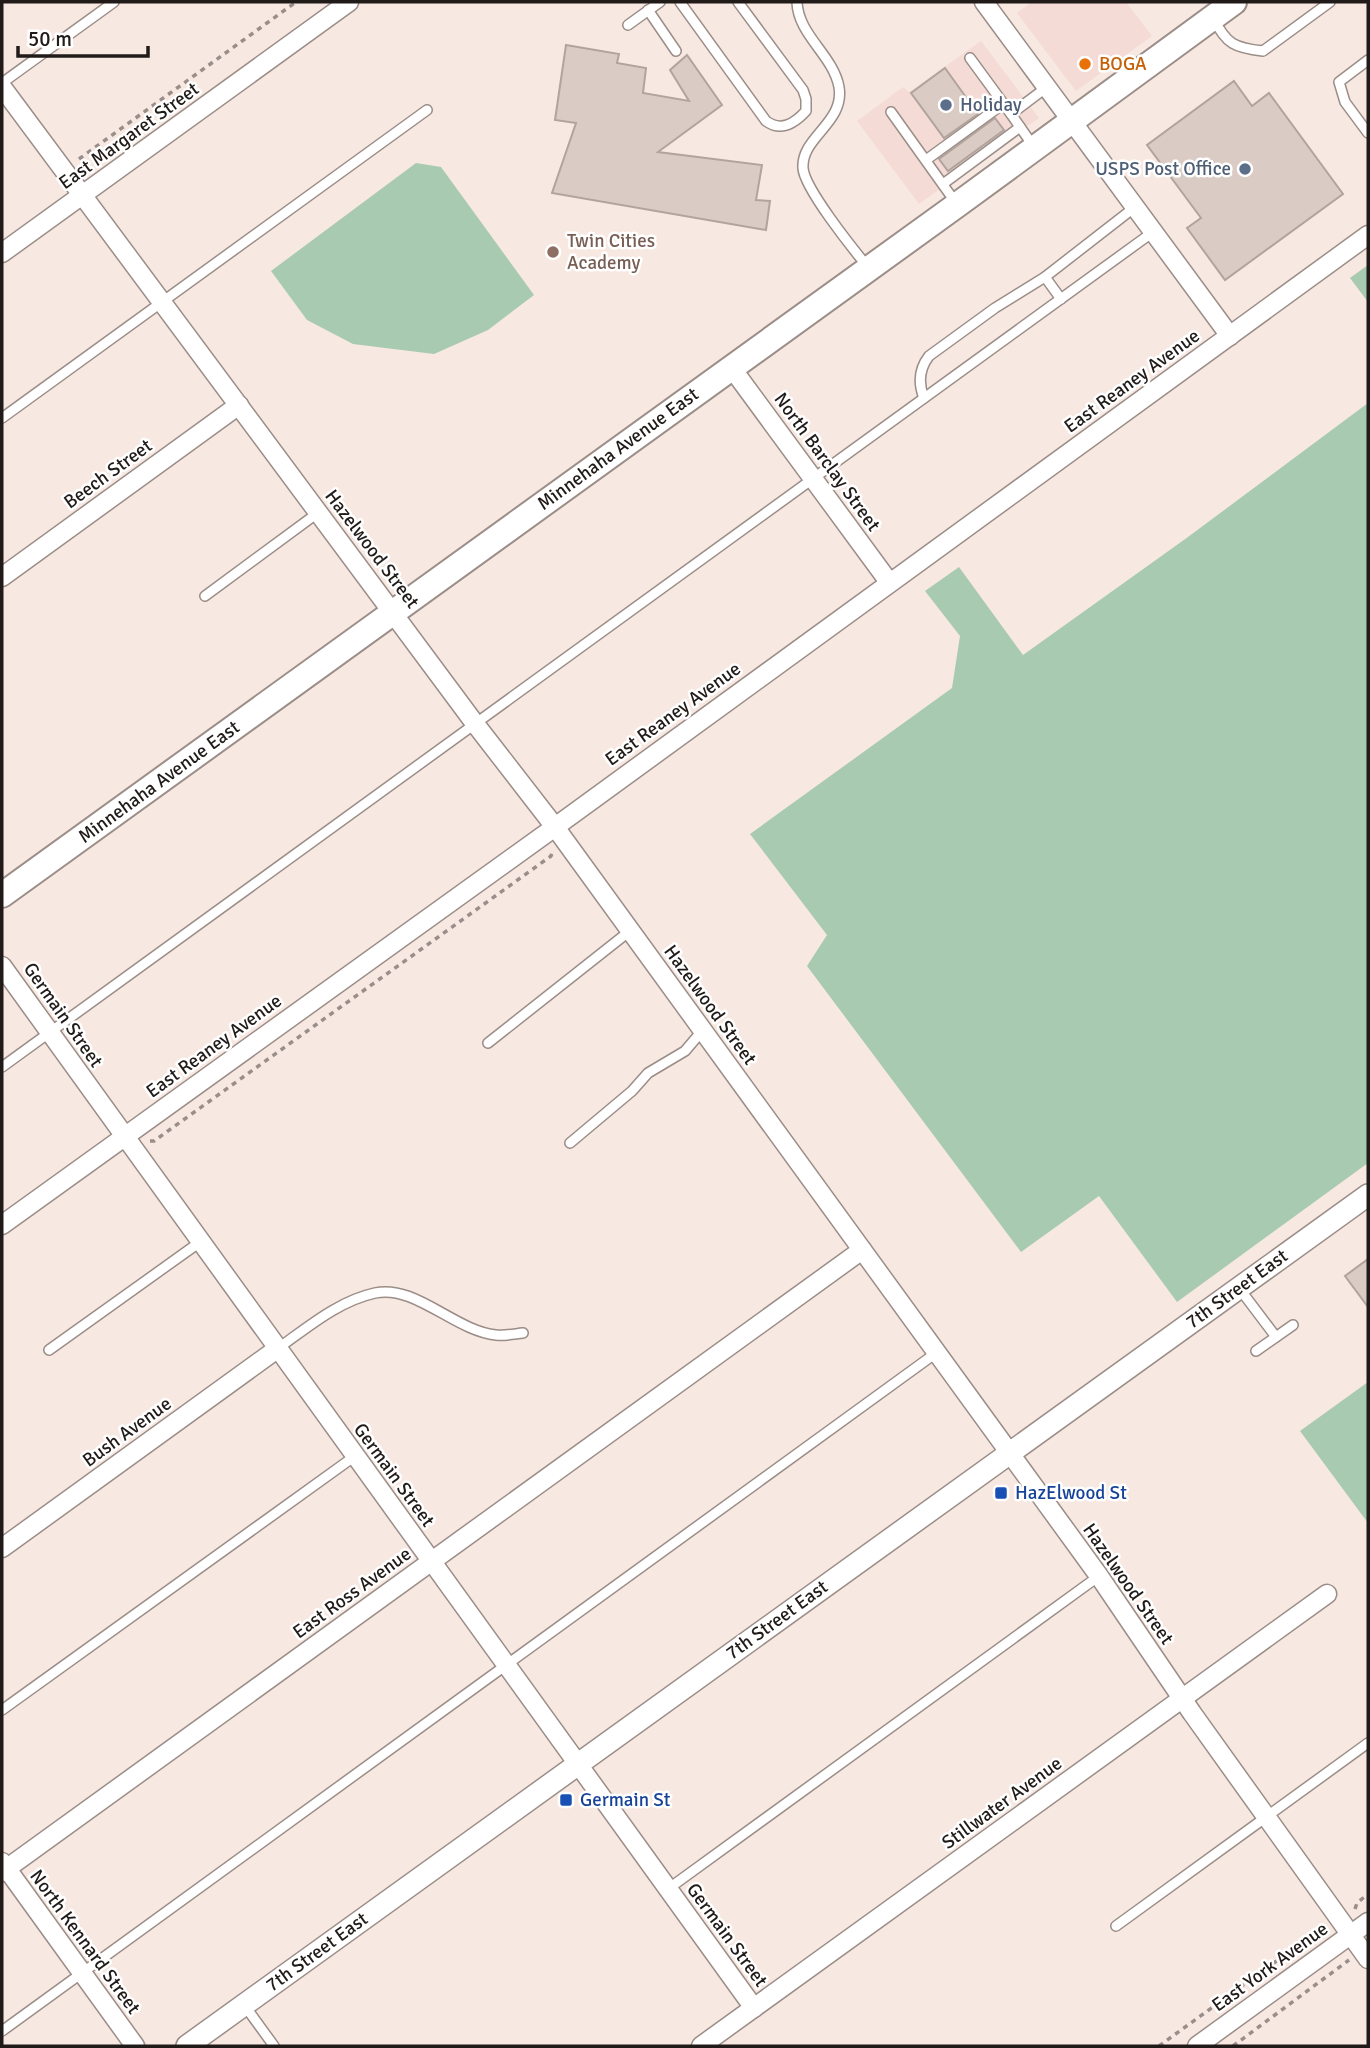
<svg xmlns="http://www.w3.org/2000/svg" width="1370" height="2048" font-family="Signika,sans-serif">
<rect width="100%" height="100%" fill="#f8e8e2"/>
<!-- commercial -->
<g fill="#f5dbd6">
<path d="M1032 2H1126L1152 36 1076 91 1017 13Z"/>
<path d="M981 41 1039 118 919 204 857 121 903 87 909 92Z"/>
</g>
<!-- green -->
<g fill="#a8cab1">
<path d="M416 163 441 167 534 295 488 330 434 354 353 344 307 320 271 271Z"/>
<path d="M1368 265V302L1350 278Z"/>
<path d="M1368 403V1163L1177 1302 1099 1196 1021 1252 807 966 827 935 750 834 952 688 960 636 925 591 959 567 1023 655 1188 537Z"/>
<path d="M1368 1382V1523L1300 1431Z"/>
</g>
<!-- building -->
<g fill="#dacbc5" stroke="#b1a39d" stroke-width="2">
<path d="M566 45 619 54 617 63 646 68 643 93 689 101 670 70 687 55 722 105 658 152 762 165 756 200 770 201 766 230 552 193 576 123 555 120Z"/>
<path d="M945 68 978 114 944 138 911 93Z"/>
<path d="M1234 81 1252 106 1269 93 1343 194 1225 280 1187 228 1201 218 1147 145Z"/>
<path d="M995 118 1004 130 948 171 939 159Z"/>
<path d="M1368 1259V1307L1345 1276Z"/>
</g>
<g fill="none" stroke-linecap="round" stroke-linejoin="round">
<defs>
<g id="service">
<path d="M680 2 766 121C781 132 794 124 806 111V99L803 90 738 2"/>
<path d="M797 2C798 35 833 55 839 87 845 123 801 137 803 168 804 188 853 249 867 266"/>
<path d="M648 10 676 51"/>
<path d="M1214 19C1226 44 1235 48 1263 51L1330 2"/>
<path d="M628 25 660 2"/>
<path d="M970 58 1011 114 1047 87"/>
<path d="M1368 60 1339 82 1345 102 1368 133"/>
<path d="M2 83 114 2"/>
<path d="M891 112 956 203"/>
<path d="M1011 114 1034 147"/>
<path d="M926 160 1003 104"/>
<path d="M943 184 1020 127"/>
<path d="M1061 299 1045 277 1135 207"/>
<path d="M924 398C918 383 919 369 929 356L995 308 1045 277"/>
<path d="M2 418 427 110"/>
<path d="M205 596 319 512"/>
<path d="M488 1043 631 930"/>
<path d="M2 1067 1153 232"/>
<path d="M570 1143 632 1091 648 1073 685 1051 702 1031"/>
<path d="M1239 1288 1276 1337"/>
<path d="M277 1349C307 1328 338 1301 375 1293 415 1284 455 1331 496 1335 505 1336 514 1334 523 1333"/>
<path d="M49 1350 200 1242"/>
<path d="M1256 1351 1293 1325"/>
<path d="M2 1710 355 1456"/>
<path d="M668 1889 1099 1576"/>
<path d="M1116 1926 1368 1743"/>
<path d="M245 2006 274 2046"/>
<path d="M2 2031 936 1353"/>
</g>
<g id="minor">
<path d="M984 2 1230 336"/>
<path d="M2 87 476 725 555 827 1099 1576 1192 1713 1368 1959"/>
<path d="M2 253 349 2"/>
<path d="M731 367 889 582"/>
<path d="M2 577 239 405"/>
<path d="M2 966 754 2008"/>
<path d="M2 1225 555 827 1368 235"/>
<path d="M2 1548 277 1349"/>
<path d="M2 1862 135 2046"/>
<path d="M2 1872 862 1250"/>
<path d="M701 2046 1327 1594"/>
<path d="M1197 2046 1368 1922"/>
</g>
<path id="tertiary" d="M187 2046 1368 1195"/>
<path id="secondary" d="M2 895 957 205 1234 2"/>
</defs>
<!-- service casing -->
<use href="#service" stroke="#9b8d87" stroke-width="12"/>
<!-- minor casing -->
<use href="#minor" stroke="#9b8d87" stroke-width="21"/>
<!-- tertiary casing -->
<use href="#tertiary" stroke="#9b8d87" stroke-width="24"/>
<!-- secondary casing -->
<use href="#secondary" stroke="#9b8d87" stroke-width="28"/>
<!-- path -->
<g stroke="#998e8a" stroke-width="3.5" stroke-dasharray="5 5" stroke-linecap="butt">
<path d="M79 159 296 2"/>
<path d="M150 1141H154L551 856 552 853"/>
<path d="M1355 1909 1357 1903 1368 1894"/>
<path d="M1159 2046 1322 1928 1325 1929"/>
<path d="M1233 2046 1349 1960"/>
</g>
<!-- service -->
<use href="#service" stroke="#fff" stroke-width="9"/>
<!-- minor -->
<use href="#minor" stroke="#fff" stroke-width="18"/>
<!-- tertiary -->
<use href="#tertiary" stroke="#fff" stroke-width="21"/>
<!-- secondary -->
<use href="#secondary" stroke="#fff" stroke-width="24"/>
</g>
<!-- markers -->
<circle fill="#e8710a" stroke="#fff" stroke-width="2.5" cx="1085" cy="64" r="7"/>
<g fill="#5c6f8a" stroke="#fff" stroke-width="2.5">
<circle cx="946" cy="105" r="7"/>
<circle cx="1245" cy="169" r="7"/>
</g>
<circle fill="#8d6e63" stroke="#fff" stroke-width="2.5" cx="553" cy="252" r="7"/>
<g fill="#1a4fb4" stroke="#fff" stroke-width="2.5">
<rect x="994" y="1486" width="14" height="14" rx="3.5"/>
<rect x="559" y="1793" width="14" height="14" rx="3.5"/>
</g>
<g text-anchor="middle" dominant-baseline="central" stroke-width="5" stroke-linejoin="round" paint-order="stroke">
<!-- food labels -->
<g font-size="19" fill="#c56008" stroke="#fff" text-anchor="start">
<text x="1099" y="64">BOGA</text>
</g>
<!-- service labels -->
<g font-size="19" fill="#4e5e75" stroke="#fff" text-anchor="start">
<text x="960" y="105">Holiday</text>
<text x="1231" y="169" text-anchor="end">USPS Post Office</text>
</g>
<!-- street labels -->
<g font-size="19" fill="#201b19" stroke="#fff">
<text transform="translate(129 136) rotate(-36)">East Margaret Street</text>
<text transform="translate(1132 381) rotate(-36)">East Reaney Avenue</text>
<text transform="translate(618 449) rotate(-36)">Minnehaha Avenue East</text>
<text transform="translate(827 462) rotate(54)">North Barclay Street</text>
<text transform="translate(108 474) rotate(-36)">Beech Street</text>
<text transform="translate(372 549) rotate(53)">Hazelwood Street</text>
<text transform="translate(673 714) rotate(-36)">East Reaney Avenue</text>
<text transform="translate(159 782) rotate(-36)">Minnehaha Avenue East</text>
<text transform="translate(710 1005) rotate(54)">Hazelwood Street</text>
<text transform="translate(63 1015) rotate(55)">Germain Street</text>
<text transform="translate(214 1046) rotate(-36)">East Reaney Avenue</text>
<text transform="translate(1237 1289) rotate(-36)">7th Street East</text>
<text transform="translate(127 1432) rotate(-36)">Bush Avenue</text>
<text transform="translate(394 1475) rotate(54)">Germain Street</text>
<text transform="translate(1128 1584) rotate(55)">Hazelwood Street</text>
<text transform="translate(352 1593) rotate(-36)">East Ross Avenue</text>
<text transform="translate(777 1620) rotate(-36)">7th Street East</text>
<text transform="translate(1002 1803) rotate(-36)">Stillwater Avenue</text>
<text transform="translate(727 1935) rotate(54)">Germain Street</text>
<text transform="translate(85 1942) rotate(54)">North Kennard Street</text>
<text transform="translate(317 1952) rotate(-36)">7th Street East</text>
<text transform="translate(1270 1967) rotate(-36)">East York Avenue</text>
</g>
<!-- education labels -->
<g font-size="19" fill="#785e54" stroke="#fff" text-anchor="start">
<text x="567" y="241">Twin Cities<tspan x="567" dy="22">Academy</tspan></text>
</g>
<!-- transit labels -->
<g font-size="19" fill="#164399" stroke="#fff" text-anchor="start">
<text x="1015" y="1493">HazElwood St</text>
<text x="580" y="1800">Germain St</text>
</g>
</g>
<!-- border -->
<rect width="1370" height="2048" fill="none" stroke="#201b19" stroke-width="7"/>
<!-- scale -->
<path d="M18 46v10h130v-10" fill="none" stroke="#201b19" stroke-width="3.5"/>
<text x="28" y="46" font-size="21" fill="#201b19" stroke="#ffffff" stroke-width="5" paint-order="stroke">50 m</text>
</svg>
